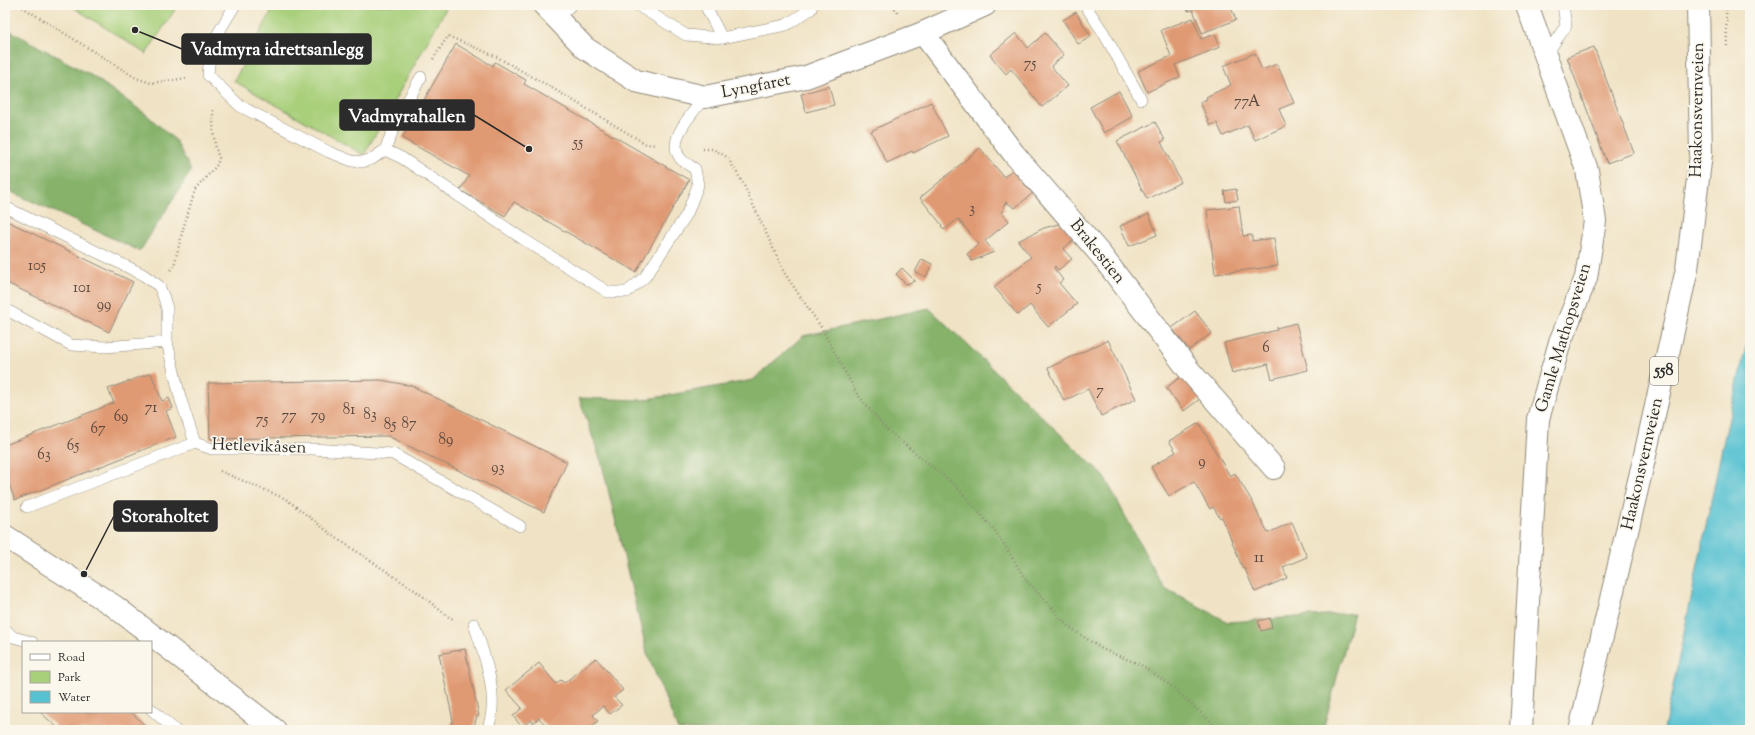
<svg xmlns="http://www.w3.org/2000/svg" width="1755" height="735" font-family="'Sorts Mill Goudy',serif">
<rect width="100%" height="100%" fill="#fbf7ec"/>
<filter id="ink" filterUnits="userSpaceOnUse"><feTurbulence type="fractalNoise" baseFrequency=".025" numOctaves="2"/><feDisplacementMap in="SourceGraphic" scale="8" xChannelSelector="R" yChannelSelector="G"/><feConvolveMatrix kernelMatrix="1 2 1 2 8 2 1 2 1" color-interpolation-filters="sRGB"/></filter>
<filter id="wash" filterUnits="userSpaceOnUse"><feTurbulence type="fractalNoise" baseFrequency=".012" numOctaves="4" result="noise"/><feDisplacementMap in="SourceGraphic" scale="16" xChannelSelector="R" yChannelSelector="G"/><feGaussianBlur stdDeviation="0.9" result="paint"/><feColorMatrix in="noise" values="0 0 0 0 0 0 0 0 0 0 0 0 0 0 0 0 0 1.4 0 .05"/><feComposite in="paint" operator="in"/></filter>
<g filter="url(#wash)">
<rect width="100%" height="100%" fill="#f0e3c5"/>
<!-- green -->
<g fill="#a8cf7a" stroke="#6a7d52">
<path d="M70 5H178L146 54Z"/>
<path d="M275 5H448L364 155 234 81Z"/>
</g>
<!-- forest -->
<g fill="#86b26a" stroke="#586e4a">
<path d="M5 28 94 77 147 115 176 141 191 171 140 251 5 189Z"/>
<path d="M929 308 1104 476 1163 587 1228 622 1354 613 1323 730H678L647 653 602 464 579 398 642 400 753 380 803 336Z"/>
</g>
<!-- water -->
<path fill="#56c1d1" stroke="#40767e" d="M1750 330V730H1664L1722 448Z"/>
<g id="blocks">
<!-- building -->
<g fill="#e09a73">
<path d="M1186 5H1230L1236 20 1202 33 1193 10 1188 11Z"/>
<path d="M1076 12 1091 37 1078 44 1063 20Z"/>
<path d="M1193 18 1201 39 1215 34 1220 47 1175 65 1180 77 1147 92 1138 71 1171 56 1161 30Z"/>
<path d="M1016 33 1028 48 1045 33 1064 55 1051 66 1068 86 1042 107 1011 69 1006 74 990 55Z"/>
<path d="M456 44 493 66 495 62 526 80 524 84 689 180 636 272 514 202 505 216 460 190 469 176 402 138Z"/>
<path d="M1594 47 1634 153 1607 163 1567 57Z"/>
<path d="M1255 53 1262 70 1277 64 1294 103 1279 109 1286 126 1255 140 1248 125 1223 136 1217 123 1210 125 1200 102 1207 99 1206 97 1231 85 1223 66Z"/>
<path d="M829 86 834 105 806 112 801 94Z"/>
<path d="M1119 91 1133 117 1104 133 1090 107Z"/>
<path d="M931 102 948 136 913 153 912 151 887 163 871 131Z"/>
<path d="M1155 122 1165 140 1161 142 1181 182 1147 199 1117 141Z"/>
<path d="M980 148 1004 177 1014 168 1034 192 1015 208 1006 202 1003 207 1005 209 1001 212 1009 221 985 241 994 252 972 261 967 254 979 244 958 219 944 230 941 226 942 225 920 198Z"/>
<path d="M1236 189 1238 200 1226 202 1224 191Z"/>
<path d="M1239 206 1243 236 1252 235V241L1274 238 1278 266 1215 274 1207 210Z"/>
<path d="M1149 214 1157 235 1129 246 1120 226Z"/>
<path d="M5 220 133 282 109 332 5 282Z"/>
<path d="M1062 223 1075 239 1063 249 1072 259 1058 270 1055 266 1054 268 1063 280 1059 283 1077 304 1048 327 1030 305 1018 315 994 287 1031 257 1018 241 1044 228Z"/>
<path d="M922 259 932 264 926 277 915 272Z"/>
<path d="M902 268 915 281 906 284 896 274Z"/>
<path d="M1195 311 1212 333 1189 350 1172 328Z"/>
<path d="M1296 323 1308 370 1272 379 1268 364 1232 373 1224 343 1277 330 1276 328Z"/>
<path d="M1108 340 1136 399 1101 416 1088 389 1064 401 1048 368Z"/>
<path d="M151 373 162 401 169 398 173 408 166 411 176 437 15 500 5 474V445L114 403 108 389Z"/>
<path d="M1183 375 1201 398 1184 411 1166 388Z"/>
<path d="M381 380 412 386 567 462 544 512 388 436 210 439 208 383Z"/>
<path d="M1199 423 1230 476 1235 473 1253 503 1260 519H1261L1268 533 1292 522 1307 557 1283 567 1287 578 1255 592 1245 569H1243L1222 517 1220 518 1213 507 1210 509 1194 482 1169 496 1151 467 1176 452 1169 441Z"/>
<path d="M1270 618 1272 628 1261 631 1258 621Z"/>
<path d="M465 649 479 716H477L473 730H447L453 721 439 654Z"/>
<path d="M596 658 623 690 614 697 622 705 610 714 603 706 593 715 598 721 587 730H550L539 718 533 723 531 720 522 727 513 716 522 708 506 690 539 663 556 684 561 680 564 683Z"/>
<path d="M40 712H131L150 730H60Z"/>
</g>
</g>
</g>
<g filter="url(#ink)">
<use href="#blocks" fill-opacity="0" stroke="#8e8778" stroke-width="1"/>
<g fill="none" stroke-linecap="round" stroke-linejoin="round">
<defs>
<g id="lane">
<path d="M235 5 211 45 208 75 240 106 329 152 352 161 362 162 372 159 385 150 402 158 523 239 608 292H627L645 277 687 214 698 185 695 169C691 166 683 162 680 158 666 139 693 113 705 97"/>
<path d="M637 5 686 35 722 38 786 25 811 9 812 5"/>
<path d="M705 5 722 38"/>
<path d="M1085 5 1103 32 1141 99"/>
<path d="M557 18 571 5"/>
<path d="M1545 56 1566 26 1563 5"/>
<path d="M385 150 397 120 421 77"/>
<path d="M5 207 142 274 159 286 164 298 167 309V342L180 397 195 443 212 449H312L393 454 520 526"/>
<path d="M5 309 71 345 105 347 167 342"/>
<path d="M27 507 195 443"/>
<path d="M474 624C484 654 501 699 487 730"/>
<path d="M5 629 13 637 32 642"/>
<path d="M151 709 175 730"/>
</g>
<g id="street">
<path d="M923 33 1014 154 1101 255 1188 369 1274 468"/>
<path d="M1521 730 1538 419 1560 342 1586 278 1595 221 1587 170 1527 5"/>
</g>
<g id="secondary">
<path d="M544 5 585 48 636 81 705 97 806 77 923 33 985 5"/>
<path d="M5 536 114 606 275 730"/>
</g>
<path id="primary" d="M1580 730 1642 468 1687 269 1701 154 1698 5"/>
</defs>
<!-- lane casing -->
<use href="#lane" stroke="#8e8778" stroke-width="12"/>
<!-- street casing -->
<use href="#street" stroke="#8e8778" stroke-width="24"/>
<!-- secondary casing -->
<use href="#secondary" stroke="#8e8778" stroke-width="24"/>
<!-- primary casing -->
<use href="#primary" stroke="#8e8778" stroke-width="24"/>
<!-- path -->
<g stroke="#8e8778" stroke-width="2.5" stroke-dasharray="1 3" stroke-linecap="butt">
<path d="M19 5 136 78 151 83 188 78"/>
<path d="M892 5 899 14"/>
<path d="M1726 5 1727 48"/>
<path d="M433 59 448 36 495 56 547 85 646 144 656 145"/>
<path d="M703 149H713L727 157 742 181 785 274 821 327 857 394 885 428 957 487 996 532 1026 580 1069 627 1102 649 1141 665 1170 685 1220 730"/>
<path d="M171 270 174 266 183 229 195 190 217 165 219 158C213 142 213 127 213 110"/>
<path d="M220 471 286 499 335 537 416 591 450 618 455 619"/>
</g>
<!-- lane -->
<use href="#lane" stroke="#fff" stroke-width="11"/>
<!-- street -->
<use href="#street" stroke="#fff" stroke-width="22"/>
<!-- secondary -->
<use href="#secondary" stroke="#fff" stroke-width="22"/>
<!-- primary -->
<use href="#primary" stroke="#fff" stroke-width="22"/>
</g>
</g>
<g text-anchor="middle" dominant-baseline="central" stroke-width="3.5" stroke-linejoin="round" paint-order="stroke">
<!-- number labels -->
<g font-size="15" fill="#58473d">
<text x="1030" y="64">75</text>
<text x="1247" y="102">77A</text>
<text x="578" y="143">55</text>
<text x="972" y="209">3</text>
<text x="37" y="266">105</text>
<text x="1039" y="287">5</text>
<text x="82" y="288">101</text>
<text x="104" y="305">99</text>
<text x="1266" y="348">6</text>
<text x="1100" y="391">7</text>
<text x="151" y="408">71</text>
<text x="349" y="410">81</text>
<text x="370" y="415">83</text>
<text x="289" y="416">77</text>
<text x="318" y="416">79</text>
<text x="121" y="417">69</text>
<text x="262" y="420">75</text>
<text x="409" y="424">87</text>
<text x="390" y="425">85</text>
<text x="98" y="429">67</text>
<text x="446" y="440">89</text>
<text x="73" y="446">65</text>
<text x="44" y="455">63</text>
<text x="1202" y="462">9</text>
<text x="498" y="468">93</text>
<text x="1259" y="558">11</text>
</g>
<!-- shield labels -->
<rect fill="#fbf7ec" stroke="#696865" stroke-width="1" x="1650" y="357" width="28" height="28" rx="3"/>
<g font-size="16" font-weight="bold" fill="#2b2b2b">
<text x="1664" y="371">558</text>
</g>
<!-- street labels -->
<g font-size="17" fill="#2b2b2b" stroke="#fbf7ec">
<text transform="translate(756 87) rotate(-11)">Lyngfaret</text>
<text transform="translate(1698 110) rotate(-89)">Haakonsvernveien</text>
<text transform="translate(1097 252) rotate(51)">Brakestien</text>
<text transform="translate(1564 338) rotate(-73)">Gamle Mathopsveien</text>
<text transform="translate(259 447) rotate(2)">Hetlevikåsen</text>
<text transform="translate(1643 464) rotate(-77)">Haakonsvernveien</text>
</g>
</g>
<!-- callouts -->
<path fill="none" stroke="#2b2b2b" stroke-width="1.5" d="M135 30L182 49M529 149L474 115M84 574L114 516"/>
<g fill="#2b2b2b" stroke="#fbf7ec" stroke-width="1.5">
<circle cx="135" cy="30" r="4"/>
<circle cx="529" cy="149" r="4"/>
<circle cx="84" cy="574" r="4"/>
</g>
<g fill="#2b2b2b" stroke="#2b2b2b" stroke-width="1.5">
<rect x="182" y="34" width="189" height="30" rx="4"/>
<rect x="340" y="100" width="134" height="30" rx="4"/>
<rect x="114" y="501" width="103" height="30" rx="4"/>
</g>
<g font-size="18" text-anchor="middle" font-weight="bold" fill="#fff">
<text x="277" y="55">Vadmyra idrettsanlegg</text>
<text x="407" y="122">Vadmyrahallen</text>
<text x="165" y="522">Storaholtet</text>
</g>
<!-- margin -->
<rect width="1755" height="735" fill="none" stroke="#fbf7ec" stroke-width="20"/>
<!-- legend -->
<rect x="22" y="641" width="130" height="72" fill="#fbf7ec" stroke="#a8a59f"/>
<rect x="30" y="654" width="20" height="6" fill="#ffffff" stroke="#a8a59f"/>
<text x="58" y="661" font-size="12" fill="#2b2b2b">Road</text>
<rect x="30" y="671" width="20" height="12" fill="#a8cf7a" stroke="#a8a59f"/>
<text x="58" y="681" font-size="12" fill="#2b2b2b">Park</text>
<rect x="30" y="691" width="20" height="12" fill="#56c1d1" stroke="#a8a59f"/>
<text x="58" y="701" font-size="12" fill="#2b2b2b">Water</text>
</svg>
